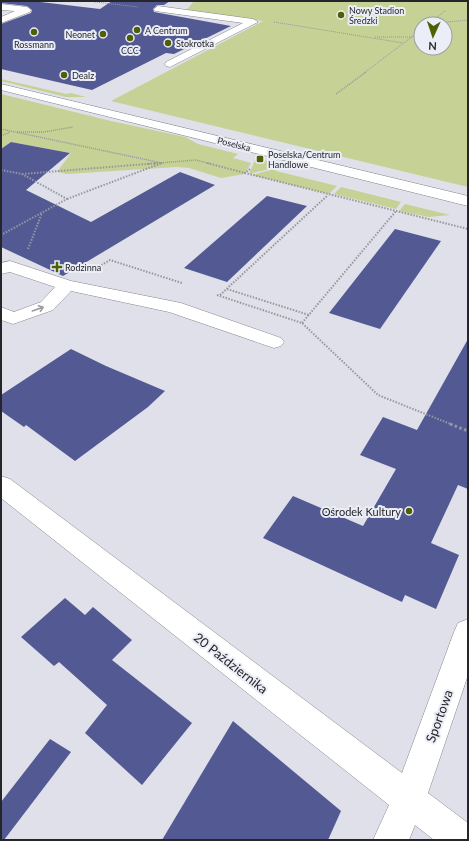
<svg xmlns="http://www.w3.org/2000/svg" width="469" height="841" font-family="Lato,sans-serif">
<rect width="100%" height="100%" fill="#dfe0e9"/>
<!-- green -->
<g fill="#c6d195" fill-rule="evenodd">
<path d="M194 1H468V187L111 101 263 21 185 12ZM421 24H445V48H421Z"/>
<path d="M1 79 66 94 71 93 86 97H66L1 81Z"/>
<path d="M1 94 111 121 185 137 198 144 238 154 233 158 251 163 245 174 221 178 189 168 177 167 67 174 57 172 71 153 11 142 1 149Z"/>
<path d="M255 160 274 161 271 164 273 168 249 174Z"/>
<path d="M274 169 276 171 337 186 329 194 252 175Z"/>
<path d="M341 187 401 202 396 209 334 194Z"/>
<path d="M405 204 450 215 429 217 399 211Z"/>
</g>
<!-- building -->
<g fill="#535a93">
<path d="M1 1H32L100 9 112 1H170L164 5H157L153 9 154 12 231 26 174 54 166 53 92 90 1 69V24L31 13 32 10 27 6 1 3Z"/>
<path d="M11 142 70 153 26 190 91 222 180 172 215 185 63 276 1 247V149Z"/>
<path d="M267 196 307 206 227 282 184 268Z"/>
<path d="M395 229 441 241 380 329 329 313Z"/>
<path d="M468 339V489L458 485 431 543 459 555 436 609 405 595 402 602 263 538 293 496 363 526 396 469 360 455 383 417 417 430Z"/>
<path d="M71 349 106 366 165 391 148 407 75 461 26 425 24 427 1 411V395Z"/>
<path d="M65 598 85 615 93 607 132 640 112 660 192 723 142 785 85 733 107 705 59 662 54 666 21 637Z"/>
<path d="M233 721 341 811 328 840H162Z"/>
<path d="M50 739 71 752 4 840H1V802Z"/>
</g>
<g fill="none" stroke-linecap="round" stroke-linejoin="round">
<defs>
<g id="minor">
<path d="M1 4 27 7 31 10 30 12 1 23V17L15 11 1 10Z"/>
<path d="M158 6 253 19 258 22 170 67 166 66 165 64 166 62 243 23 155 11 154 9Z"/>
<path d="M1 84 468 196V206L1 90Z"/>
<path d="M10 261 71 281 181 303 281 338 284 342 281 346 274 348 169 312 71 291 53 310 13 324 1 320V307L14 312 41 302 55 287 10 272 1 274V263Z"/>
<path d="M1 476 10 479 402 773 454 632 458 623 468 619V675L428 793 468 823V840H434L415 825 409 840H373L389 805 1 498Z"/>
</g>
</defs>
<!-- minor casing -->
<use href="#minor" stroke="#85868e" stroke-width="1"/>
<!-- path-far3 -->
<g stroke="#96979e" stroke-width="1" stroke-dasharray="1 1" stroke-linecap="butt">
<path d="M87 1 138 7"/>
<path d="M434 20 447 22 468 20"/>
<path d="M274 22 403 43"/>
<path d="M429 24 446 10"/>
<path d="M375 37H412"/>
<path d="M364 73 421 30"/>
</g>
<!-- path-far2 -->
<g stroke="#96979e" stroke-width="1.5" stroke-dasharray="1 1" stroke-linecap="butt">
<path d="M336 94 366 72"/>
<path d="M1 129 162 163 159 164"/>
<path d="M17 132H44L73 127"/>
<path d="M1 136 10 132"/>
<path d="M147 164 196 160 211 164"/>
</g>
<!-- path-far1 -->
<g stroke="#96979e" stroke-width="2" stroke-dasharray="1.5 1.5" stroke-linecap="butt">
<path d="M207 163 245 173"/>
<path d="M250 169 245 173 468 229"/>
<path d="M1 170 22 174 67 199 1 235"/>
<path d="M22 174 159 163"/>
<path d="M67 199 162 163"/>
<path d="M28 249 42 213"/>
<path d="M96 268 110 260 182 283"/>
<path d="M227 289 309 315"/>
<path d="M217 295 302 323 378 395 453 425"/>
<path d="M220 295 328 195"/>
<path d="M302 323 396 211"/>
</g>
<!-- path -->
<path stroke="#96979e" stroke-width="3" stroke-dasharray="2.5 2.5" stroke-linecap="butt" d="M450 424 468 431"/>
<!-- minor -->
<use href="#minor" fill="#fff" fill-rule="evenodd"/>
</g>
<!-- one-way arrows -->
<defs><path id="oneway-shaft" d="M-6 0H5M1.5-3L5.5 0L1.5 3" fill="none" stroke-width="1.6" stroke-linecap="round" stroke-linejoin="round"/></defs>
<use stroke="#9d9d9f" href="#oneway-shaft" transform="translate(38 309) rotate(-19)"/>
<!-- markers -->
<g fill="#4e6004" stroke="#eceef7" stroke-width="1.5">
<circle cx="341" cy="15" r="4"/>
<circle cx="137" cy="30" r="4"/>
<circle cx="34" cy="32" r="4"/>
<circle cx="103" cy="34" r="4"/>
<circle cx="130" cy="38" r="4"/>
<circle cx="168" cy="43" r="4"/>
<circle cx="64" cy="75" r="4"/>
<rect x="256" y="155" width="8" height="8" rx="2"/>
<path d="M55 261h4v4h4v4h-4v4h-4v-4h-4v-4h4z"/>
<circle cx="409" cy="511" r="4"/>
</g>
<g text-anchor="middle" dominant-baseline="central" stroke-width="4" stroke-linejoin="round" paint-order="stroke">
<!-- far-poi labels -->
<g font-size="9" fill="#252629" stroke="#eceef7" text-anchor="start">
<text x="349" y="10">Nowy Stadion<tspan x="349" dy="10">Średzki</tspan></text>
<text x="145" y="30">A Centrum</text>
<text x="95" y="34" text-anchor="end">Neonet</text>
<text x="176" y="43">Stokrotka</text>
<text x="34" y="44" text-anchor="middle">Rossmann</text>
<text x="130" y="50" text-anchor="middle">CCC</text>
<text x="72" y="75">Dealz</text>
<text x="268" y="154">Poselska/Centrum<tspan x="268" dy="10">Handlowe</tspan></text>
<text x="65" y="267">Rodzinna</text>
</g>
<!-- far-street labels -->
<g font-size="9" fill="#252629" stroke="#eceef7">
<text transform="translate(234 144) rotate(14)">Poselska</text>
</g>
<!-- poi labels -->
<g font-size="11" fill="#252629" stroke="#eceef7" text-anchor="end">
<text x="401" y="511">Ośrodek Kultury</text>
</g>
<!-- near-street labels -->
<g font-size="13" fill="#252629" stroke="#eceef7">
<text transform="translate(231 663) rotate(38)">20 Października</text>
<text transform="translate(439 716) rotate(-70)">Sportowa</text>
</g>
</g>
<!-- border -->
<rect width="469" height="841" fill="none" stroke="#252629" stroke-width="4"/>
<!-- north arrow -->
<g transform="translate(433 36) rotate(183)"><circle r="19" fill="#eceef7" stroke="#9c9ea5"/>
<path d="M0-3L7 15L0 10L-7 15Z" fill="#4e6004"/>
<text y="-6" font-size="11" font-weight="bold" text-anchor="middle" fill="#252629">N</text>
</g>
</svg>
